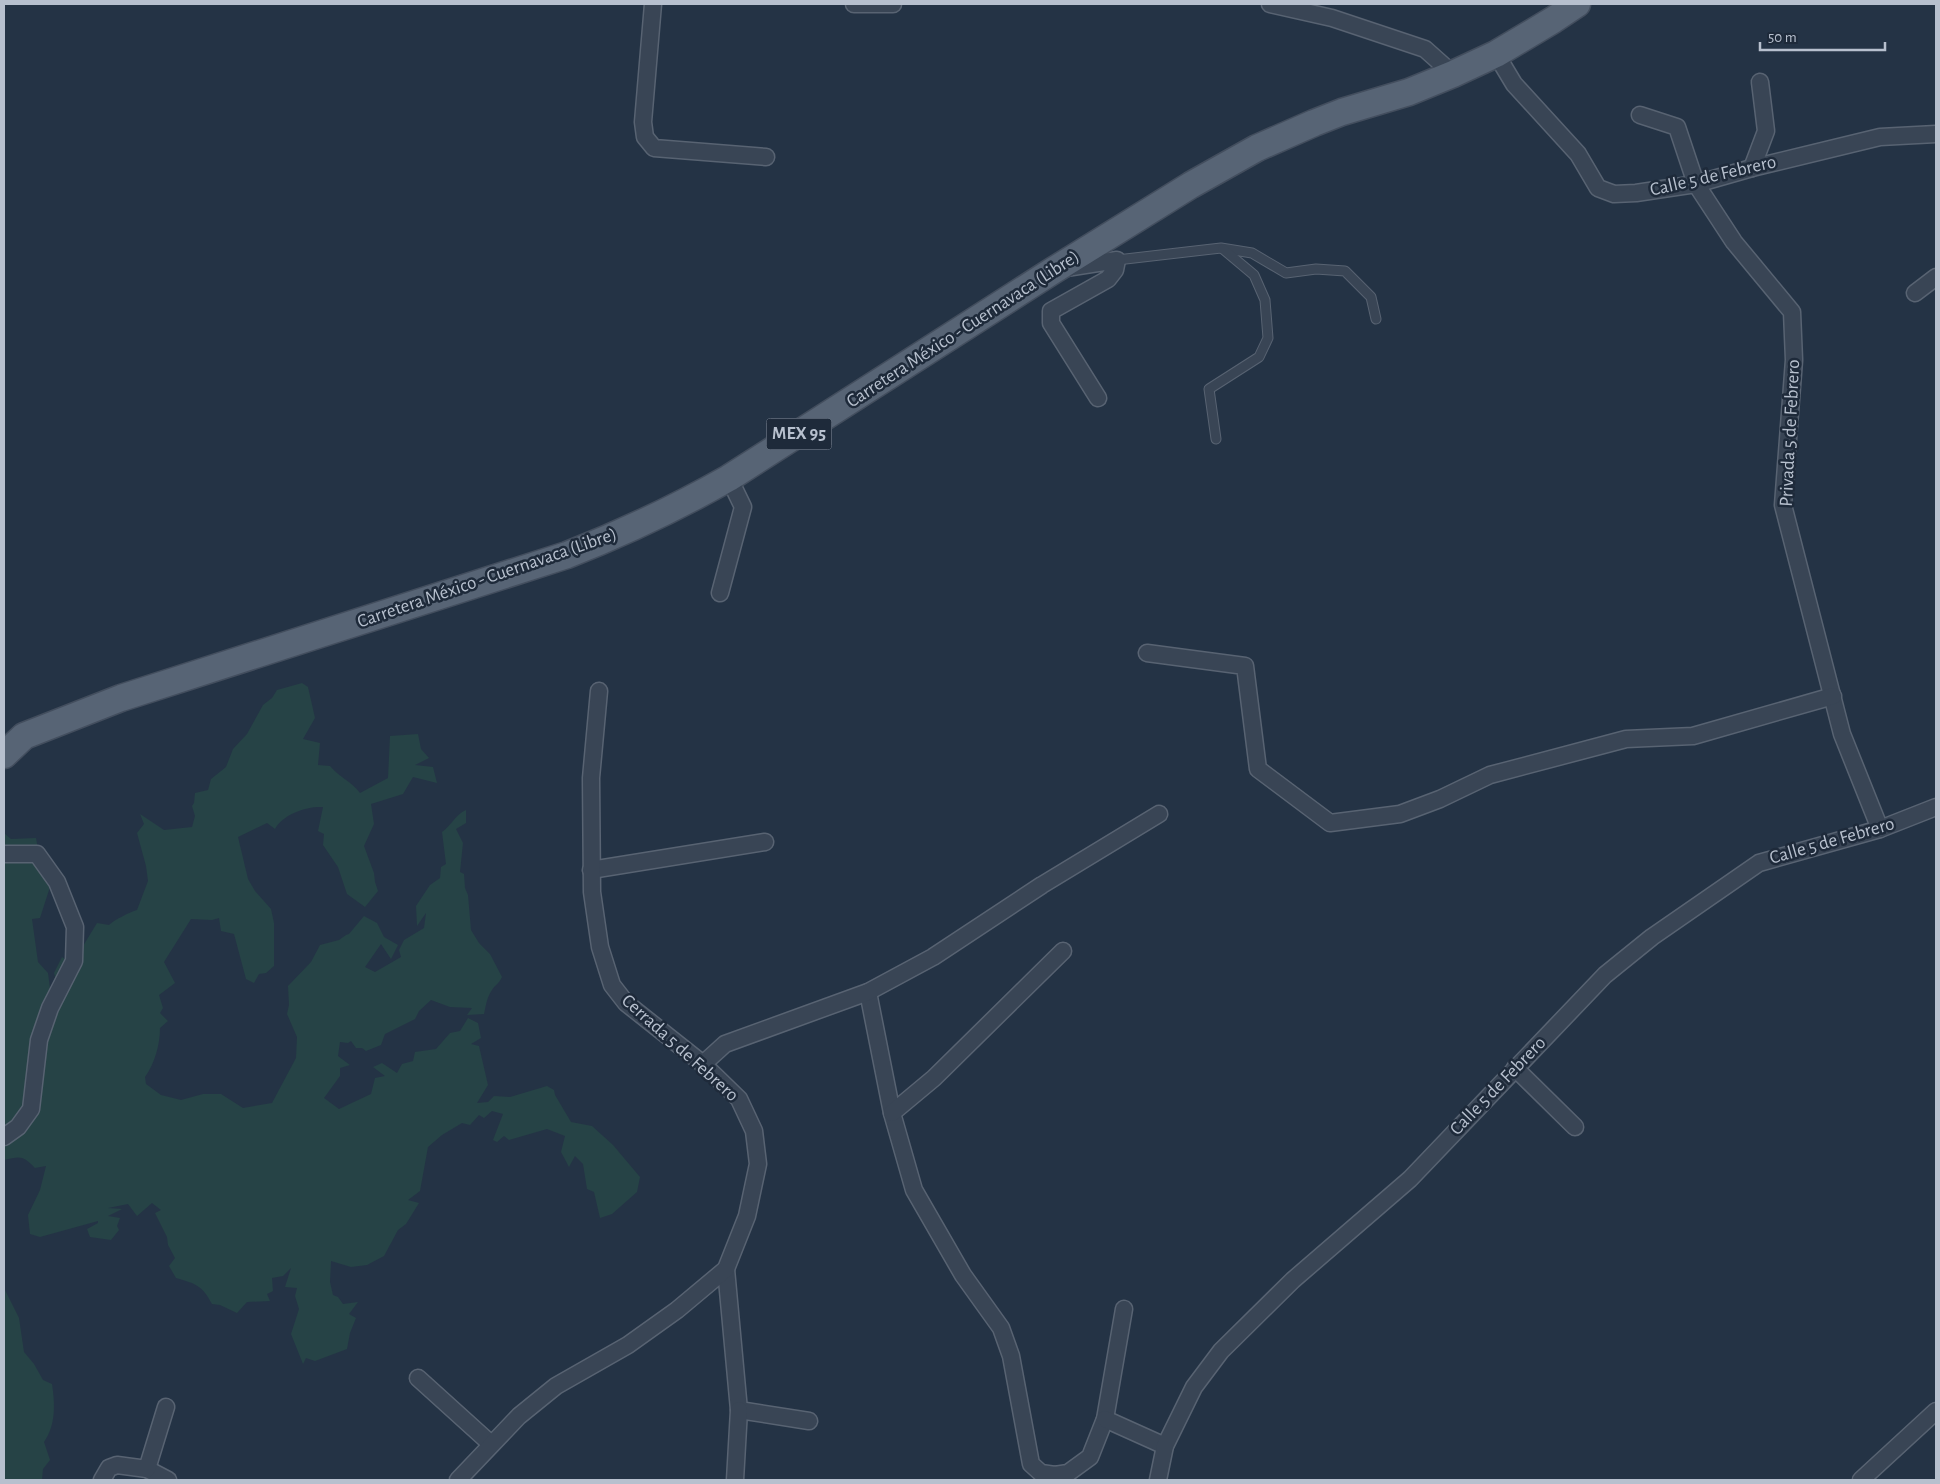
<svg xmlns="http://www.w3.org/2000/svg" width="1940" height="1484" font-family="'Alegreya Sans',sans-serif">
<rect width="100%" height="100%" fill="#243345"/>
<!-- green -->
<g fill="#264346">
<path d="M302 683 308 687 315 718 303 739 320 743 318 765 330 766C339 777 351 781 360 793L388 778 390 736 418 734 421 749 429 758 415 765 433 767 437 783 413 777 403 794 371 804 374 824 364 846 374 873 375 882 378 891 365 907 347 894 338 867 323 845 324 834 318 831 323 807C307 806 283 814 275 829L267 823 238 837 248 879 255 891 271 909 274 923V966L266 973 259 974 254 983 246 979 234 934 221 931 219 918 212 920 191 919 164 962 175 983 159 995 163 1008 160 1013 168 1021 160 1028C160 1044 155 1063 145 1077L146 1084 161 1095 181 1100 203 1094H221L243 1108 272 1103 296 1058 297 1037 287 1014 289 1005 288 986 311 962 320 945 339 940 346 935 349 934 364 916 377 923 384 937 398 945 391 959 381 944 365 967 375 972 401 957 399 950 404 940 424 928 426 913 417 926 416 906 430 885 440 878 441 867 446 864 442 832C452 825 455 815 466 810V823L456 829 463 843 460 872 464 874 465 888 468 895 471 930 479 943 490 954 502 977C499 984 495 985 492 990 487 997 486 1005 484 1014L467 1015 472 1008 450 1007 431 1000 419 1011 415 1019 385 1034 381 1045 366 1051 362 1048H356L351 1041 348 1043 340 1042 338 1056 350 1065 340 1068V1076L324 1098 339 1109 371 1094 375 1078 385 1076 373 1067 382 1063 397 1073 402 1064 413 1061 415 1052 436 1049 450 1033 460 1031 468 1018 478 1023 481 1038 471 1044 479 1046 488 1085 477 1103 488 1102 494 1096 510 1097 547 1086 554 1090 555 1095 571 1122 592 1126 613 1145 640 1177 637 1192 612 1214 600 1218 594 1192 587 1189 583 1164 575 1156 569 1167 561 1152 565 1136 547 1129 509 1140 504 1136 497 1142 493 1140 503 1114 492 1111 484 1118 479 1115 470 1125 462 1123 442 1135 428 1147 420 1191 408 1200 419 1203 406 1224 398 1230 384 1256 367 1265 351 1267 331 1261 330 1282 333 1295 338 1297 343 1304 358 1302 349 1314 356 1318 350 1333 347 1349 315 1361 306 1358 303 1364 291 1334 299 1309 295 1296 297 1288 285 1287 291 1268 283 1276 272 1278 273 1291 267 1294 270 1301 247 1302 237 1313 220 1305 212 1304C202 1285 196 1284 176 1278L169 1266 175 1258 168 1245 167 1237 155 1213 161 1210 152 1203 137 1216 128 1204 108 1208 122 1209 108 1216 120 1218 117 1226 119 1230 111 1240 90 1237 87 1229 98 1223V1221L40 1237 30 1234 28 1215 40 1190 46 1166 35 1168C23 1156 21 1156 4 1160V833L11 839 36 838 38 849 35 857 50 887 40 918 32 919 38 962 48 973 50 988 58 987 54 973 62 957 68 961 83 946 97 923 109 925C114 920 130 912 137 910L148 881 146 866 137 833 144 824 140 814 164 830 192 827 195 816 192 806 194 803 195 793 208 790 211 779 226 767 233 749 247 734 263 705 272 698 277 690Z"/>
<path d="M4 1288 19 1318 24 1352 34 1364 43 1380 52 1384C55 1404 56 1425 44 1442L50 1460 43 1469 42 1480H4Z"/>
</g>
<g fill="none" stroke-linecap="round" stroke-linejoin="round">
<defs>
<g id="service">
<path d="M1117 260 1221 248 1252 253 1286 273 1316 269 1345 271 1371 297 1376 319"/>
<path d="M1216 439 1209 389 1259 357 1268 338 1265 300 1254 275 1223 249"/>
</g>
<g id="minor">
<path d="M653 4 643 122 645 137 654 148 766 157"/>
<path d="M854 4H893"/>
<path d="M1270 4 1332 18 1425 49 1453 74"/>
<path d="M1496 54 1514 84 1578 154 1598 188 1614 194 1636 193 1696 184 1752 168 1880 137 1936 134"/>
<path d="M1640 115 1677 127 1696 184 1734 242 1792 312 1794 360 1783 505 1842 734 1880 829"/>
<path d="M1752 168 1766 131 1760 82"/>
<path d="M1066 268 1117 260 1115 270 1108 279 1051 311V323L1098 398"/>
<path d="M1915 293 1936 277"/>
<path d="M720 593 743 507 729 478"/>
<path d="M1147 653 1245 666 1258 769 1330 823 1400 814 1440 799 1490 775 1626 739 1693 736 1833 696"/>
<path d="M4 854H37L57 882 75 927 74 961 50 1008 39 1040 31 1109 18 1127 4 1137"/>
<path d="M591 870 765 842"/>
<path d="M868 992 892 1113 914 1190 963 1275 1001 1328 1011 1356 1031 1464 1041 1473 1055 1475 1068 1473 1090 1457 1105 1419 1124 1309"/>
<path d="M703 1064 725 1044 868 992 933 957 1042 885 1159 814"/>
<path d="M1515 1068 1575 1127"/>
<path d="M892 1113 934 1078 1063 951"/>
<path d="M726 1269 739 1410 809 1421"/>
<path d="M418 1378 491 1444"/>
<path d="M1105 1419 1165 1446"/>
<path d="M147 1469 168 1480"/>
<path d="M102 1480 109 1468 117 1465 147 1469 166 1407"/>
<path d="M458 1480 519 1416 556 1386 628 1345 677 1310 726 1269 747 1216 758 1164 754 1131 739 1099 703 1064 626 1003 612 985 600 947 592 892 591 778 599 691"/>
<path d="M735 1480 739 1410"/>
<path d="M1158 1480 1165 1446 1194 1387 1221 1351 1293 1280 1410 1179 1605 975 1652 937 1759 863 1880 829 1936 807"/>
<path d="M1861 1480 1936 1411"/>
</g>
<path id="primary" d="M4 755 24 736 121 698 567 555C623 533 676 508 729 478L1054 270 1191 185 1257 148 1314 123 1342 112 1409 92 1453 74 1496 54 1553 20 1577 4"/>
</defs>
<!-- service casing -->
<use href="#service" stroke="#586372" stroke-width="11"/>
<!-- minor casing -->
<use href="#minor" stroke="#586372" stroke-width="19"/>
<!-- primary casing -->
<use href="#primary" stroke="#434e5e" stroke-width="29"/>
<!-- service -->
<use href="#service" stroke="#394555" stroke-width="9"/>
<!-- minor -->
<use href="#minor" stroke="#394555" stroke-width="16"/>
<!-- primary -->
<use href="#primary" stroke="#576475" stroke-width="26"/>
</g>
<g text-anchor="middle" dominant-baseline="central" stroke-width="5" stroke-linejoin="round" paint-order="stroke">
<!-- shield labels -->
<rect fill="#1e2a3a" stroke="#8993a2" stroke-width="1" x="766.5" y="418.5" width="65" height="31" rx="4"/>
<g font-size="18" font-weight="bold" fill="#b7c0ce">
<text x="799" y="434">MEX 95</text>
</g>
<!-- street labels -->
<g font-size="19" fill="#b7c0ce" stroke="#1e2a3a">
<text transform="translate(1713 176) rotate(-13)">Calle 5 de Febrero</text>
<text transform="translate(963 329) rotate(-33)">Carretera México - Cuernavaca (Libre)</text>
<text transform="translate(1790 433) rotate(-87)">Privada 5 de Febrero</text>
<text transform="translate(487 578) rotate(-19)">Carretera México - Cuernavaca (Libre)</text>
<text transform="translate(1832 841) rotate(-16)">Calle 5 de Febrero</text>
<text transform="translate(680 1048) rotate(42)">Cerrada 5 de Febrero</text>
<text transform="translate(1498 1086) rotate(-46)">Calle 5 de Febrero</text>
</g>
</g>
<!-- border -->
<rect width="1940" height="1484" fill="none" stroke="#b7c0ce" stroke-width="10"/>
<!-- scale -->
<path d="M1760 42v8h125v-8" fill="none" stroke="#b7c0ce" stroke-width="2.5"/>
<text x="1768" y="42" font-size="15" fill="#b7c0ce" stroke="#1e2a3a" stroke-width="4" paint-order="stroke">50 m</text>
</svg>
